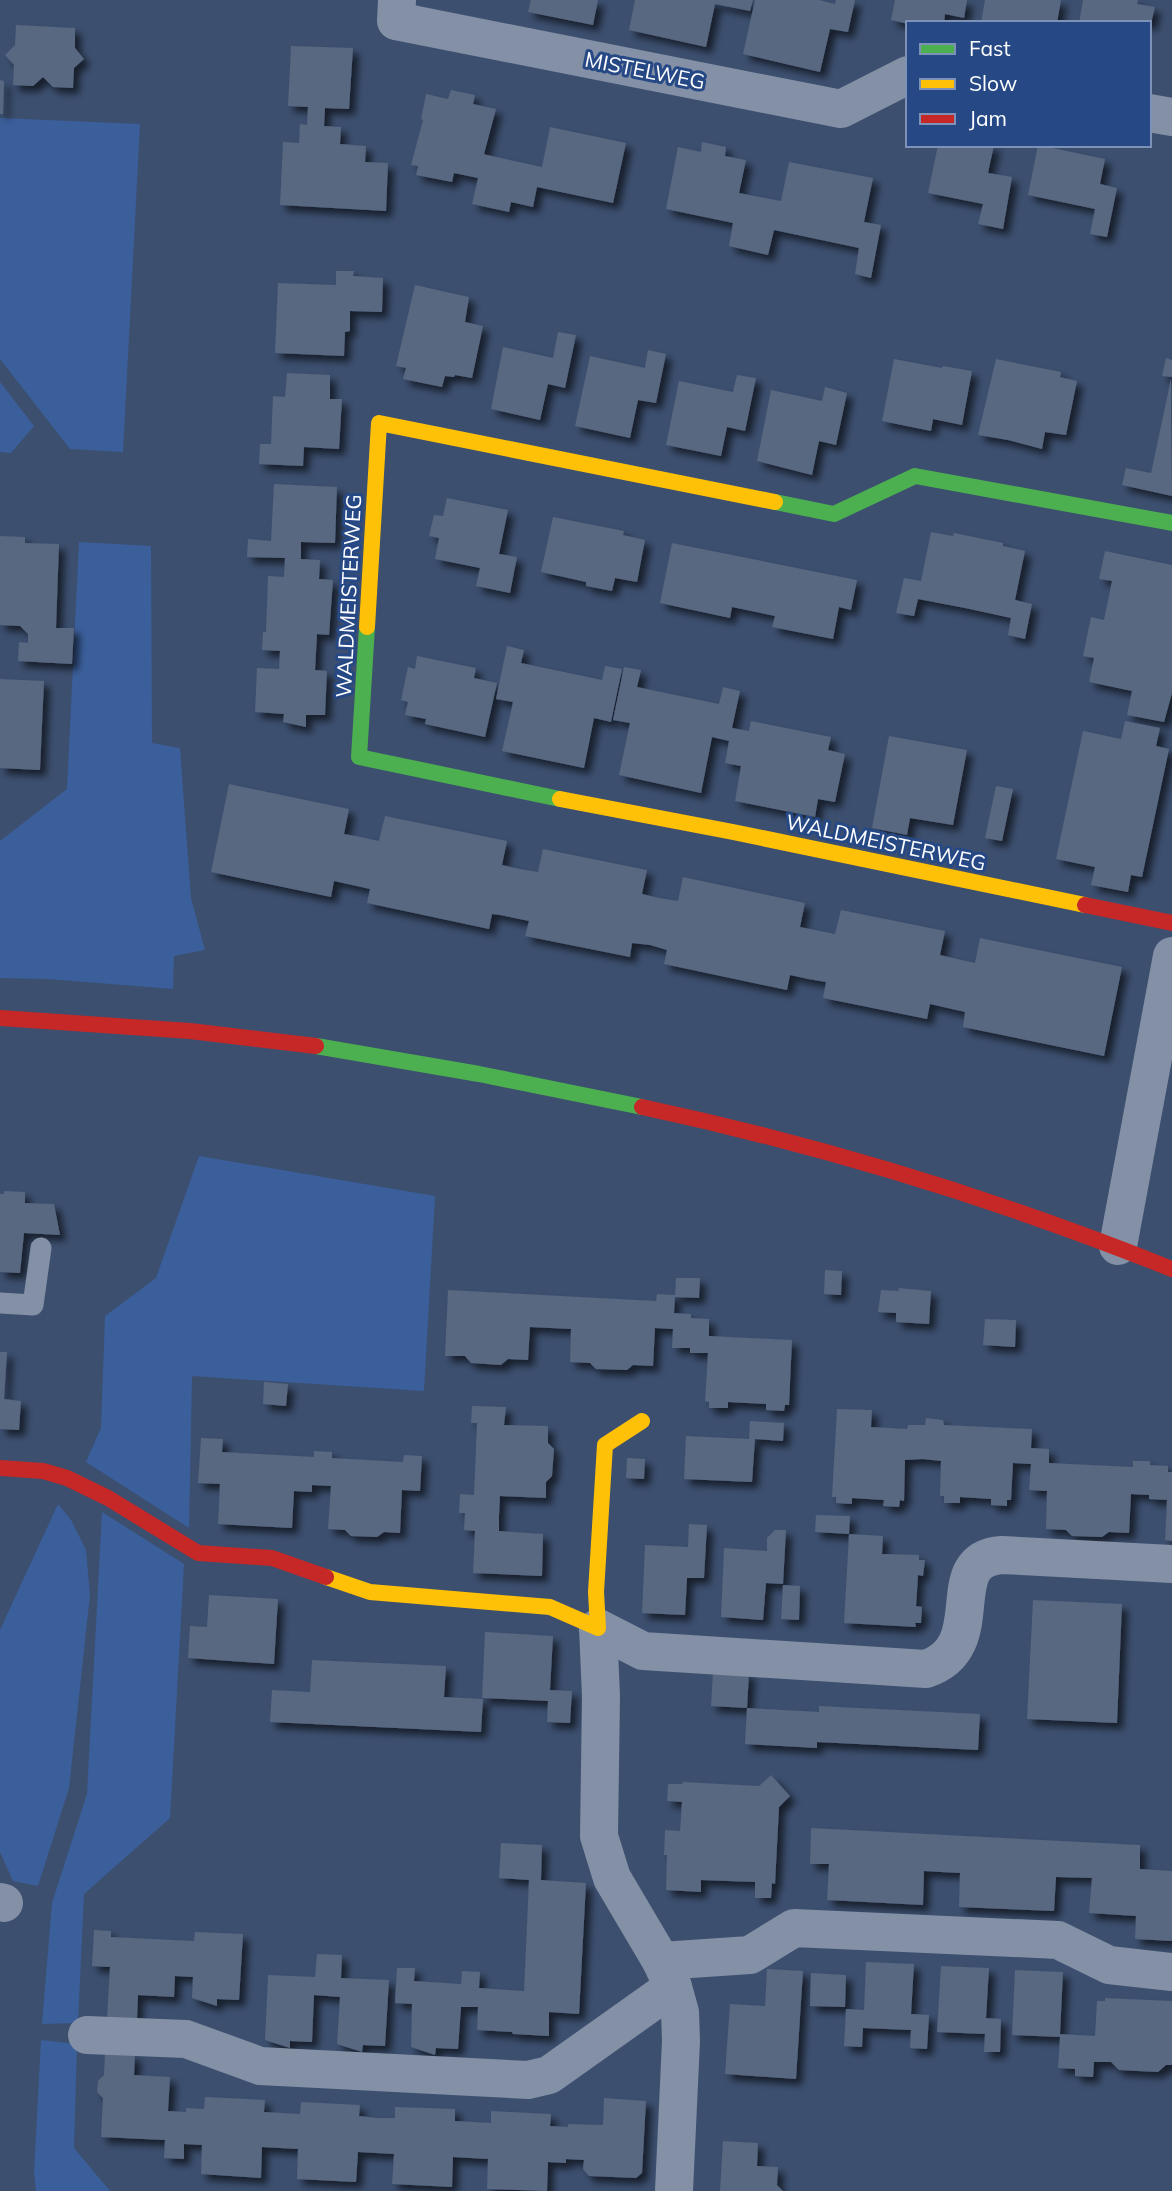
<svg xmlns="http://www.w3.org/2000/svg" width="1172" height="2191" font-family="Mulish,sans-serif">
<defs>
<filter id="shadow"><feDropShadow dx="6" dy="6" stdDeviation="3.5" flood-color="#0009"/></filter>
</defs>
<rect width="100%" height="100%" fill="#3c4f6f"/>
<!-- green -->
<g fill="#3b5f9b">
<path d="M0 118 140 124 123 452 70 449 0 359Z"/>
<path d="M0 382 34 426 11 453 0 452Z"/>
<path d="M79 542 151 546 152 743 180 748 191 898 205 950 174 956 173 989 48 979 0 978V841L67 789Z"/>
<path d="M199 1156 435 1196 424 1391 192 1376 189 1528 86 1462 101 1428 105 1316 156 1278Z"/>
<path d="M58 1504 71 1520 86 1550 90 1595 69 1788 38 1886 13 1881 0 1852V1630Z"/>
<path d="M102 1512 184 1564 170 1818 84 1894 78 2023 42 2024 52 1903 87 1794Z"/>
<path d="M41 2040 77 2044 74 2148 110 2191H36L34 2172Z"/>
</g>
<!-- building -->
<g fill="#586780" filter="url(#shadow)">
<path d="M531 0H598L593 25 528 12Z"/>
<path d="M635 0H753L750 11 715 4 706 47 629 30Z"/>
<path d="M755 0H819L835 4 836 0H855L848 32 830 29 820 72 743 54Z"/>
<path d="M895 0H967L964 18 945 14 944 23 908 24 891 20Z"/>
<path d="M985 0H1061L1057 23H981Z"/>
<path d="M1083 0H1138L1137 4 1155 7 1150 28 1149 23H1079Z"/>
<path d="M16 25 75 28V48L84 59 74 68 73 88 53 87 43 77 33 86 13 85 14 65 5 55 15 45Z"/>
<path d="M291 46 353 48 349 109 325 108 324 126 341 127 340 144 366 146 365 162 388 163 386 211 280 205 283 142 299 143 300 124 307 125 308 107 288 106Z"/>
<path d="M0 80 4 81 3 114H0Z"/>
<path d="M451 90 475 95 473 104 496 109 484 154 487 155 542 167 550 127 626 143 613 203 537 187 533 207 511 202 509 212 472 204 478 178 454 173 452 182 416 175 418 166 411 165 423 120 421 119 426 94 448 99Z"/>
<path d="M702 142 726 147 725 156 746 160 739 193 781 201 789 162 873 178 864 222 881 225 871 278 855 274 859 248 774 230 768 255 729 246 733 223 666 209 678 147 701 152Z"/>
<path d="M938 145H994L988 173 1012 177 1003 229 978 224 983 204 928 193Z"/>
<path d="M1038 145 1105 159 1100 184 1117 188 1107 237 1090 234 1095 209 1028 195Z"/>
<path d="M336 271H354L353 276 383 278 382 312 350 311V331L345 332 344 356 275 353 278 283 336 285Z"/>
<path d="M415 285 469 297 465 322 483 326 472 378 455 375 454 377 445 376 442 387 403 379 406 368 396 366Z"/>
<path d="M558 332 576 335 565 388 548 384 540 420 491 409 503 347 553 358Z"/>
<path d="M648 350 666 354 656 403 638 400 630 438 575 426 590 356 645 368Z"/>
<path d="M1166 358 1172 360V377L1162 376Z"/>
<path d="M894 359 942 368 943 366 972 371 962 425 933 419 931 431 882 421Z"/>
<path d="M996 359 1061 372 1060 377 1077 381 1066 435 1045 432 1042 449 1008 440 978 435Z"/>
<path d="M287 373 330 375V399H342L339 449 304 447 303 466 259 464 260 444H271L273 396 285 397Z"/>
<path d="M737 375 756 378 745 431 727 427 721 456 666 445 679 381 733 392Z"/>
<path d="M1171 379 1172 496 1122 485 1126 468 1151 473Z"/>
<path d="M825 387 847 393 836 445 819 441 812 475 757 461 771 390 822 401Z"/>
<path d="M274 484 337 487 335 543 301 542V559L320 560 319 579 333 580 329 635 317 634 315 670 327 671 325 715H306V727L283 722 284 714 255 712 257 668 279 669 280 651 262 650 263 632H266L268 576 284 577 285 558 247 557 248 539 271 541Z"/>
<path d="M447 498 508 510 499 554 517 557 510 593 476 586 480 568 435 559 439 538 429 536 434 515 443 516Z"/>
<path d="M553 517 624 531 623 535 645 540 637 582 615 578 612 591 586 586V582L541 572Z"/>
<path d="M931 532 953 536 954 533 1003 543V546L1025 551 1015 600 1032 604 1025 639 1008 635 1011 618 965 608 918 599 914 616 896 613 904 578 921 581Z"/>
<path d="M0 536 25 537V543L59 544 56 628H74L72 664 18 661 19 642 28 643V634L20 626 0 625Z"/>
<path d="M672 543 857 580 851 610 839 607 833 639 772 627 775 616 756 612 732 607 730 618 660 603Z"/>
<path d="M1105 551 1172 565V693L1164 722 1127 715 1132 691 1089 682 1094 658 1083 656 1091 617 1104 620 1112 581 1099 579Z"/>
<path d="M507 646 524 650 521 663 602 680 605 666 622 669 611 722 594 718 584 768 502 751 513 702 496 699Z"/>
<path d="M417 656 476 668 474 678 497 683 485 737 425 724 426 719 405 715 408 702 401 700 408 667 415 669Z"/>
<path d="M624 667 641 670 637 687 719 704 723 687 740 691 732 728 749 731 751 721 831 737 828 750 845 754 835 802 818 799 815 817 735 801 741 766 725 763 729 741 712 737 701 793 619 775 630 723 613 720Z"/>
<path d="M0 679 44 681 40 770 0 768Z"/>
<path d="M1125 721 1160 728 1156 746 1169 749 1142 877 1131 875 1128 892 1091 885 1095 867 1056 859 1083 731 1121 739Z"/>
<path d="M889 736 967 750 953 825 910 818 907 835 872 828Z"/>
<path d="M229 784 349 809 344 834 361 837 379 841 385 816 507 841 502 865 520 869 538 872 543 849 647 870 642 894 659 898 678 901 683 877 805 903 800 927 835 934 841 910 945 931 940 955 975 963 980 938 1122 967 1104 1056 963 1027 965 1012 930 1004 927 1019 823 998 826 982 808 979 790 975 787 990 664 964 667 950 650 945 632 943 630 957 525 936 529 921 500 915 492 914 489 929 367 903 370 889 334 881 331 897 211 872Z"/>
<path d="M996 786 1013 789 1002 841 985 838Z"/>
<path d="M4 1191 25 1192V1203L54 1204 60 1235 24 1233 20 1273 0 1272V1194H4Z"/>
<path d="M825 1270 842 1271 841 1295 824 1294Z"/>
<path d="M676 1278H700L699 1298 675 1297Z"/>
<path d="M898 1288 931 1291 929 1324 896 1322V1313L878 1312 881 1290 899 1291Z"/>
<path d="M448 1290 656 1301 657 1294 675 1295 674 1313 691 1314V1318L709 1319V1336L792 1340 789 1405H785L784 1411 766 1410V1404L728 1402V1408H709V1402L705 1401 708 1353H690V1348H672L673 1329 655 1328 653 1366 633 1365 627 1370 596 1369 590 1363 570 1362 571 1329 530 1327 528 1360 508 1359 501 1365 471 1363 465 1356H445Z"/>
<path d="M985 1319 1016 1320 1015 1347 983 1345Z"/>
<path d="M0 1352H7L4 1399 21 1401 19 1430 0 1429Z"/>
<path d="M264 1382 288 1384 286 1406 263 1404Z"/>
<path d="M472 1406 506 1407 504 1425 548 1426V1443L554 1449 552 1476 546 1482V1498L500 1496 499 1515V1531L543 1534 542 1576 473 1573 475 1531 464 1530 465 1513H459L460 1494 474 1495 477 1423H471Z"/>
<path d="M837 1409 872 1410 871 1427 907 1429 908 1425H925L926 1418 943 1420 944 1425 1032 1429 1031 1448 1049 1449V1463L1133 1467V1461H1150V1465L1168 1466V1472H1172V1541L1165 1540 1167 1500 1149 1499V1495L1131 1494 1129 1533 1109 1532 1102 1537 1072 1536 1066 1530 1046 1529 1047 1491 1029 1490 1031 1464 1013 1463 1011 1500H1007V1506L991 1505V1499L960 1497V1503H944V1496H940L941 1461 923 1459 905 1460 904 1501 900 1500 899 1507 883 1506 884 1500 852 1498V1504L836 1503V1497H832Z"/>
<path d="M750 1421 784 1423 783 1441 755 1439 752 1482 684 1479 686 1436 749 1439Z"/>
<path d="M201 1438 223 1439 222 1452 314 1457V1451L332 1452V1458L403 1462 404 1455 422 1456 420 1491 402 1490 400 1533 384 1532 377 1537 351 1536 345 1530 328 1529 331 1486 312 1485V1492L294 1491 292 1528 218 1524 220 1484 198 1483Z"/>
<path d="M627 1458 645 1459 644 1479 626 1478Z"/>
<path d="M816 1515 850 1516 849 1534 815 1532Z"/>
<path d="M689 1524 707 1525 704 1578H687L685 1615 642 1613 645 1545 688 1547Z"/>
<path d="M775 1530H786L783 1584 766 1583 763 1620 721 1617 724 1548 767 1551V1538Z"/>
<path d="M849 1534 883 1536 882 1554 919 1555V1560H925L923 1576 918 1575 917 1591 916 1606 922 1607 921 1623H915L916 1627 844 1623Z"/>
<path d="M783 1585 800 1586 799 1620 781 1619Z"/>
<path d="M209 1595 278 1599 274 1664 188 1658 190 1626 207 1627Z"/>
<path d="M1033 1600 1122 1604 1117 1723 1027 1719Z"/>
<path d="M485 1632 553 1636 550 1690 572 1691 570 1723 547 1722 548 1701 482 1698Z"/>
<path d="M312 1660 446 1666 444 1697 483 1699 481 1732 270 1722 272 1690 310 1692Z"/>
<path d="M713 1671 749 1673 747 1708 819 1712V1706L980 1714 978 1750 817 1742V1748L745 1744 747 1708 711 1706Z"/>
<path d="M771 1775 790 1796 779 1807 775 1884 772 1883 771 1898H755V1882L701 1880V1892L666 1890 667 1855H664L665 1830 680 1831 682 1802 667 1801 668 1784H682L683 1782 759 1786Z"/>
<path d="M811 1828 1140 1845V1869L1172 1871V1941L1135 1939 1136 1916 1089 1913 1092 1878 1056 1877 1054 1911 959 1907 960 1873 941 1872 924 1871 923 1905 827 1900 829 1864H810Z"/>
<path d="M501 1843 542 1845 541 1880 586 1883 579 2014 549 2012V2036L513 2034 512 2032 477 2030 478 2007H461L458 2049 436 2048 435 2055 411 2047 412 2004 395 2003 397 1968H415L414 1981 461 1984 462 1971 480 1972 479 1988 524 1991 529 1880 499 1878Z"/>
<path d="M94 1930 111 1931V1937L194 1941 195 1932 243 1934 239 2000 217 1999V2006L192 1998 193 1977 175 1976 174 1997 138 1995 137 2019 107 2018 110 1967 92 1966Z"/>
<path d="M317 1954 342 1955 341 1978 389 1980 385 2046 363 2045 362 2052 337 2044 340 1997 314 1995 312 2042 290 2041V2048L265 2040 268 1975 315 1977Z"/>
<path d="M866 1962 914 1964 911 2014 929 2015 927 2049 910 2048 911 2030 863 2028 862 2047 844 2046 846 2009 864 2010Z"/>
<path d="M941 1966 989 1968 986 2018 1001 2019 1000 2052H984L985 2034 937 2032Z"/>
<path d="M767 1969 803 1971 796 2079 725 2074 730 2004 765 2006Z"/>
<path d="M1015 1970 1063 1972 1060 2034 1095 2036 1097 2001H1105V1998L1172 2001V2065H1166L1158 2072 1138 2071 1119 2070 1111 2062H1094L1093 2077 1075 2076V2069L1058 2068 1060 2037 1012 2035Z"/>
<path d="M811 1973 846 1975 845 2007 810 2006Z"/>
<path d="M105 2053 135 2055 134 2075 170 2077 168 2111 186 2112V2108L204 2109 205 2097 265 2100 264 2112 300 2114 301 2102 360 2105 359 2116 377 2118H395V2107L455 2109V2121L491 2123V2111L551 2114 550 2126 568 2127V2124L603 2125 604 2098 646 2101 642 2173 636 2178 589 2176 583 2169 584 2160 566 2159V2163L548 2162 547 2191 487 2189 488 2159 453 2157 452 2187 392 2184 394 2154 358 2152 356 2182 297 2179 298 2149 262 2147 261 2178 201 2174 202 2145 184 2144V2159L164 2158 165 2140 101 2137 103 2098 97 2092 98 2081 104 2075Z"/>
<path d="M723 2141 758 2143 757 2166 778 2167 777 2185 783 2191H720Z"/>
</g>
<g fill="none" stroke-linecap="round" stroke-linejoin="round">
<!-- lane -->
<path stroke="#8390a5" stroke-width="21" d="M0 1303 33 1305 41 1248"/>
<!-- street -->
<g stroke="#8390a5" stroke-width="38">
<path d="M397 0 396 21 841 109 908 75"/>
<path d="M1149 113 1172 117"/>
<path d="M1118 1246 1172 956"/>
<path d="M598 1628 643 1651 926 1669C994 1646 937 1559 1002 1555L1172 1564"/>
<path d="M598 1628 601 1696 599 1836 612 1878 661 1961 673 1987 680 2012 681 2041 674 2191"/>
<path d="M0 1902 4 1903"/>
<path d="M661 1961 750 1955 794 1928 1058 1940 1109 1965 1172 1972"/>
<path d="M87 2035 186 2039 260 2066 528 2080 549 2075 673 1987"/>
</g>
<!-- fast -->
<g stroke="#4caf50" stroke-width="16">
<path d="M775 502 834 514 915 476 1172 523"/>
<path d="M367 627 359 757 560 799"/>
<path d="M316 1046 479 1074 642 1107"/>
</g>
<!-- slow -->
<g stroke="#ffc107" stroke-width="16">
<path d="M367 627 379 423 775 502"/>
<path d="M560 799 733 832 1085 905"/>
<path d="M326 1577 370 1592 550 1607 598 1628 596 1592 605 1445 642 1421"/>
</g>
<!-- jam -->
<g stroke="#c62828" stroke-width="16">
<path d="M1085 905 1172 923"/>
<path d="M0 1018 190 1031 316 1046"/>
<path d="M642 1107C824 1146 1000 1200 1172 1269"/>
<path d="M0 1468 43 1471 67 1478 108 1498 198 1553 272 1558 326 1577"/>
</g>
</g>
<g text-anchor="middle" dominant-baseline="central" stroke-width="6" stroke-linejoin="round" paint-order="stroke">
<!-- street labels -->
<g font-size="21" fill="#fff" stroke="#264985">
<text transform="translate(645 70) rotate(11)">MISTELWEG</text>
<text transform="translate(348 596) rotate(-87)">WALDMEISTERWEG</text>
<text transform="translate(886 842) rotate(12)">WALDMEISTERWEG</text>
</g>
</g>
<!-- legend -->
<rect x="906" y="21" width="245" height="126" fill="#264985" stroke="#7d92b6" stroke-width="2"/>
<rect x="920" y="44" width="35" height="10" fill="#4caf50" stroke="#7d92b6" stroke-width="2"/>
<text x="969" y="56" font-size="21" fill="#ffffff">Fast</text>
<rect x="920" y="79" width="35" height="10" fill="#ffc107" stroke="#7d92b6" stroke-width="2"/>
<text x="969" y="91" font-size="21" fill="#ffffff">Slow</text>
<rect x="920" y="114" width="35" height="10" fill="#c62828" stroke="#7d92b6" stroke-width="2"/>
<text x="969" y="126" font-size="21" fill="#ffffff">Jam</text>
</svg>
